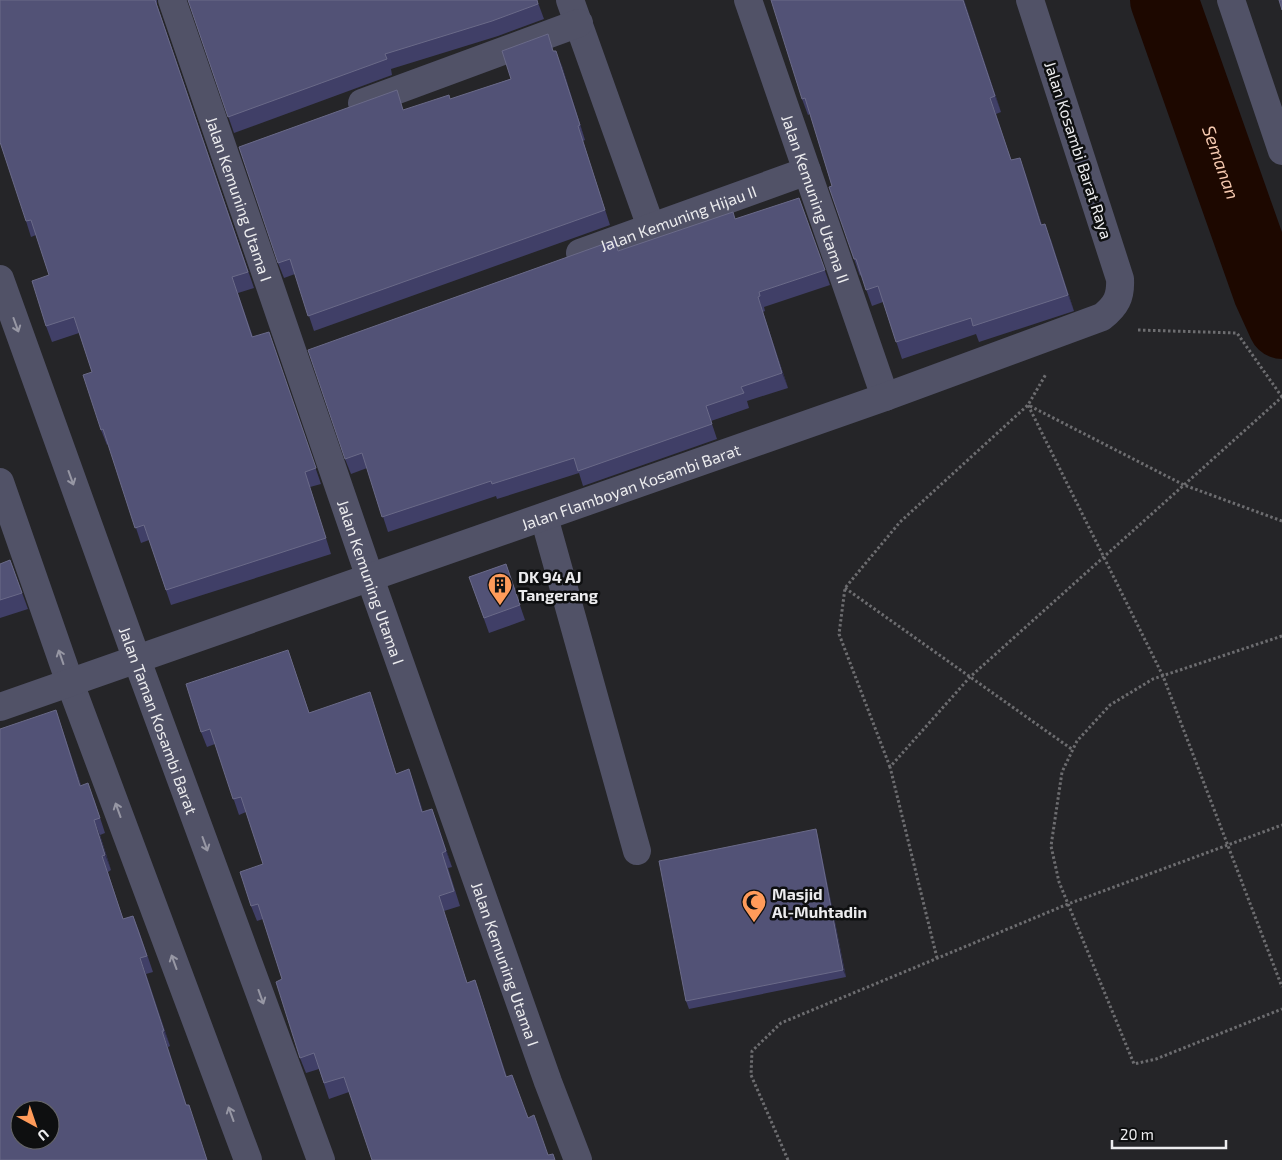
<svg xmlns="http://www.w3.org/2000/svg" width="1282" height="1160" font-family="'Exo 2',sans-serif">
<rect width="100%" height="100%" fill="#252528"/>
<g fill="none" stroke-linecap="round" stroke-linejoin="round">
<!-- river -->
<path stroke="#1d0800" stroke-width="68" id="s1" d="M1164 0 1267 292 1282 325"/>
<!-- path -->
<g stroke="#6d6d70" stroke-width="3" stroke-dasharray="2.5 2.5" stroke-linecap="butt">
<path d="M1138 330 1237 333 1282 397"/>
<path d="M1282 521 1184 485 1028 405 1163 676 1282 987"/>
<path d="M845 588 1073 750"/>
<path d="M1282 636 1153 679 1110 705 1077 741 1062 772 1051 846 1059 882 1134 1064 1156 1059 1282 1009"/>
<path d="M890 767 839 634 845 588 900 522 1028 405 1046 374"/>
<path d="M937 958 890 767 970 677 1282 397"/>
<path d="M788 1160 751 1075 752 1051 781 1023 1068 904 1282 825"/>
</g>
<!-- minor -->
<g stroke="#515267" stroke-width="28">
<path id="s2" d="M172 0 370 578 548 1082 578 1160"/>
<path d="M570 0 651 227"/>
<path id="s3" d="M748 0 885 397"/>
<path d="M1231 0 1282 151"/>
<path d="M362 103 579 23"/>
<path id="s4" d="M580 253 807 171"/>
<path id="s5" d="M0 279 137 660 321 1160"/>
<path d="M0 482 70 683 248 1160"/>
<path d="M544 517 637 851"/>
<path id="s6" d="M0 707 885 397 1102 317C1116 306 1121 297 1120 279L1030 0"/>
</g>
</g>
<!-- wall -->
<g fill="#403f67">
<path d="M0 0H157V5L254 288 238 293 253 337 269 332 321 484 310 487 331 554 171 605 149 540 141 543 108 444 107 445 101 430 92 372 79 333 52 342 46 326 49 275 36 235 31 237 26 221Z"/>
<path d="M188 0H537L544 19 498 36 391 69 392 75 234 133Z"/>
<path d="M964 0 1001 112 996 114 1011 160 1020 158 1042 225 1051 240 1074 311 979 342 976 334 902 359 883 302 872 306 861 275 860 276 854 259 810 114 808 115 802 99Z"/>
<path d="M554 51 562 66 585 140 583 141 610 225 314 331 295 274 284 278 278 263 451 99 511 79Z"/>
<path d="M799 198 830 285 764 307 765 311 763 312 788 388 747 401 749 408 711 421 717 439 583 486 579 473 497 499 496 496 388 532 367 468 351 474 345 459 615 240 619 251 735 219Z"/>
<path d="M10 560 28 609 0 618V564Z"/>
<path d="M506 564 525 620 489 633 469 577Z"/>
<path d="M288 650 309 712 375 708 396 774 409 769 423 812 432 809 452 867 448 868 460 906 444 911 467 983 475 980 507 1077 548 1155 555 1160 349 1092 329 1099 319 1069 306 1073 300 1058 282 979 263 919 257 921 251 906 263 864 246 812 239 815 215 744 207 747 201 732Z"/>
<path d="M56 710 81 785 94 799 105 833 100 835 111 870 108 872 123 919 133 916 139 931 153 972 146 974 170 1046 168 1047 0 1160Z"/>
<path d="M816 829 818 837 846 977 689 1009 686 1001Z"/>
</g>
<!-- shaded-wall -->
<g fill="#2d2d48">
<path d="M963 0H964L1001 112 995 96Z"/>
<path d="M556 51 562 66 585 140 580 125Z"/>
<path d="M990 98 996 114 1017 177 1011 160Z"/>
<path d="M1020 158 1026 174 1047 241 1041 225Z"/>
<path d="M1045 224 1051 240 1074 311 1068 295Z"/>
<path d="M758 297 763 312 788 388 782 373Z"/>
<path d="M56 710 61 726 86 801 80 786Z"/>
<path d="M409 769 415 785 428 827 422 812Z"/>
<path d="M432 809 438 824 452 867 446 851Z"/>
<path d="M94 820 100 835 111 870 105 855Z"/>
<path d="M816 829 818 837 846 977 843 970Z"/>
<path d="M140 958 146 974 170 1046 164 1031Z"/>
<path d="M475 980 480 996 512 1093 506 1077Z"/>
<path d="M162 1031 168 1047 192 1121 186 1105Z"/>
</g>
<!-- building -->
<g fill="#525276" stroke="#6a6a88" fill-rule="evenodd">
<path d="M0 0H155L248 272 232 277 252 337 269 332 316 468 305 472 326 538 166 590 144 525 135 528 103 429 101 430 83 375 92 372 74 317 46 326 32 281 49 275 31 220 26 221 0 142Z"/>
<path d="M188 0H537L538 4 492 21 385 54 387 59 228 117Z"/>
<path d="M771 0H963L995 96 990 98 1011 160 1020 158 1041 225 1045 224 1068 295 973 326 971 318 896 342 878 286 866 290 856 259H854L829 187 832 186 805 98 802 99Z"/>
<path d="M1279 0H1282V10Z"/>
<path d="M548 34 553 51H556L580 125 578 126 605 210 308 316 290 259 278 263 239 147 397 90 403 110 449 95 450 99 511 79 502 51Z"/>
<path d="M799 198 825 270 759 292 760 296 758 297 782 373 741 387 744 393 706 406 712 424 578 471 574 458 492 484 491 481 382 517 362 453 345 459 308 350 615 240 618 251 733 212 735 219Z"/>
<path d="M10 560 22 593 0 600V564Z"/>
<path d="M506 564 520 605 484 618 469 577Z"/>
<path d="M288 650 309 713 370 692 396 774 409 769 422 812 432 809 446 851 442 853 454 891 439 896 467 983 475 980 506 1077 512 1075 528 1118 534 1115 548 1155 553 1154 555 1160H372L344 1077 324 1083 314 1053 300 1058 276 982 282 979 258 904 251 906 240 872 263 864 241 797 233 799 210 729 201 732 186 684Z"/>
<path d="M56 710 80 786 88 783 100 818 94 820 105 855 102 856 123 919 133 916 147 956 140 958 164 1031H162L186 1105H189L207 1160H0V729ZM20 1110H50V1140H20Z"/>
<path d="M816 829 843 970 686 1001 659 861Z"/>
</g>
<!-- one-way arrows -->
<defs><path id="oneway-shaft" d="M-6 0H5M1.5-3L5.5 0L1.5 3" fill="none" stroke-width="1.6" stroke-linecap="round" stroke-linejoin="round" transform="scale(1.25)"/></defs>
<g stroke="#9797a4">
<use href="#oneway-shaft" transform="translate(16 325) rotate(70)"/>
<use href="#oneway-shaft" transform="translate(71 478) rotate(70)"/>
<use href="#oneway-shaft" transform="translate(61 657) rotate(-109)"/>
<use href="#oneway-shaft" transform="translate(118 810) rotate(-110)"/>
<use href="#oneway-shaft" transform="translate(205 844) rotate(70)"/>
<use href="#oneway-shaft" transform="translate(174 962) rotate(-110)"/>
<use href="#oneway-shaft" transform="translate(261 997) rotate(70)"/>
<use href="#oneway-shaft" transform="translate(231 1114) rotate(-110)"/>
</g>
<!-- icons -->
<defs>
<symbol id="building-pin" viewBox="-11 -11 22 30"><path d="M0 17L-7.5 6A9.5 9.5 0 1 1 7.5 6Z" fill="#ff9b5a" stroke="#0e0f10"/><path d="M-4-6H4V6H1V3H-1V6H-4ZM-2.5-4.3h1.7v1.8h-1.7ZM.8-4.3h1.7v1.8H.8ZM-2.5-1h1.7V.8h-1.7ZM.8-1h1.7V.8H.8Z" fill="#111"/></symbol>
<symbol id="mosque-pin" viewBox="-11 -11 22 30"><path d="M0 17L-7.5 6A9.5 9.5 0 1 1 7.5 6Z" fill="#ff9b5a" stroke="#0e0f10"/><path d="M3.5-4.9A6 6 0 1 0 3.5 4.9A5 5 0 1 1 3.5-4.9Z" fill="#111"/></symbol>
</defs>
<g fill-rule="evenodd">
<use href="#building-pin" x="486" y="571" width="28" height="38"/>
<use href="#mosque-pin" x="740" y="888" width="28" height="38"/>
</g>
<g text-anchor="middle" dominant-baseline="central" stroke-width="5" stroke-linejoin="round" paint-order="stroke">
<!-- street labels -->
<g font-size="16" fill="#ececee" stroke="#0e0f10">
<text transform="translate(1079 150) rotate(72)">Jalan Kosambi Barat Raya</text>
<text stroke="none"><textPath href="#s2" startOffset="210">Jalan Kemuning Utama I</textPath></text>
<text stroke="none"><textPath href="#s3" startOffset="210">Jalan Kemuning Utama II</textPath></text>
<text stroke="none"><textPath href="#s4" startOffset="104">Jalan Kemuning Hijau II</textPath></text>
<text stroke="none"><textPath href="#s6" startOffset="668">Jalan Flamboyan Kosambi Barat</textPath></text>
<text stroke="none"><textPath href="#s2" startOffset="615">Jalan Kemuning Utama I</textPath></text>
<text stroke="none"><textPath href="#s5" startOffset="469">Jalan Taman Kosambi Barat</textPath></text>
<text stroke="none"><textPath href="#s2" startOffset="1020">Jalan Kemuning Utama I</textPath></text>
</g>
<!-- poi labels -->
<g font-size="16" font-weight="bold" fill="#ececee" stroke="#0e0f10" text-anchor="start">
<text x="518" y="576">DK 94 AJ<tspan x="518" dy="18">Tangerang</tspan></text>
<text x="772" y="893">Masjid<tspan x="772" dy="18">Al-Muhtadin</tspan></text>
</g>
<!-- water labels -->
<g font-size="18" font-style="italic" fill="#f7cab0" stroke="#0e0f10">
<text stroke="none"><textPath href="#s1" startOffset="172">Semanan</textPath></text>
</g>
</g>
<!-- north arrow -->
<g transform="translate(35 1125) rotate(140)"><circle r="24" fill="#0e0f10" stroke="#676769"/>
<path d="M0-4L9 19L0 12L-9 19Z" fill="#ff9b5a"/>
<text y="-8" font-size="14" font-weight="bold" text-anchor="middle" fill="#ececee">U</text>
</g>
<!-- scale -->
<path d="M1112 1140v8h114v-8" fill="none" stroke="#ececee" stroke-width="2.5"/>
<text x="1120" y="1140" font-size="15" fill="#ececee" stroke="#0e0f10" stroke-width="4" paint-order="stroke">20 m</text>
</svg>
